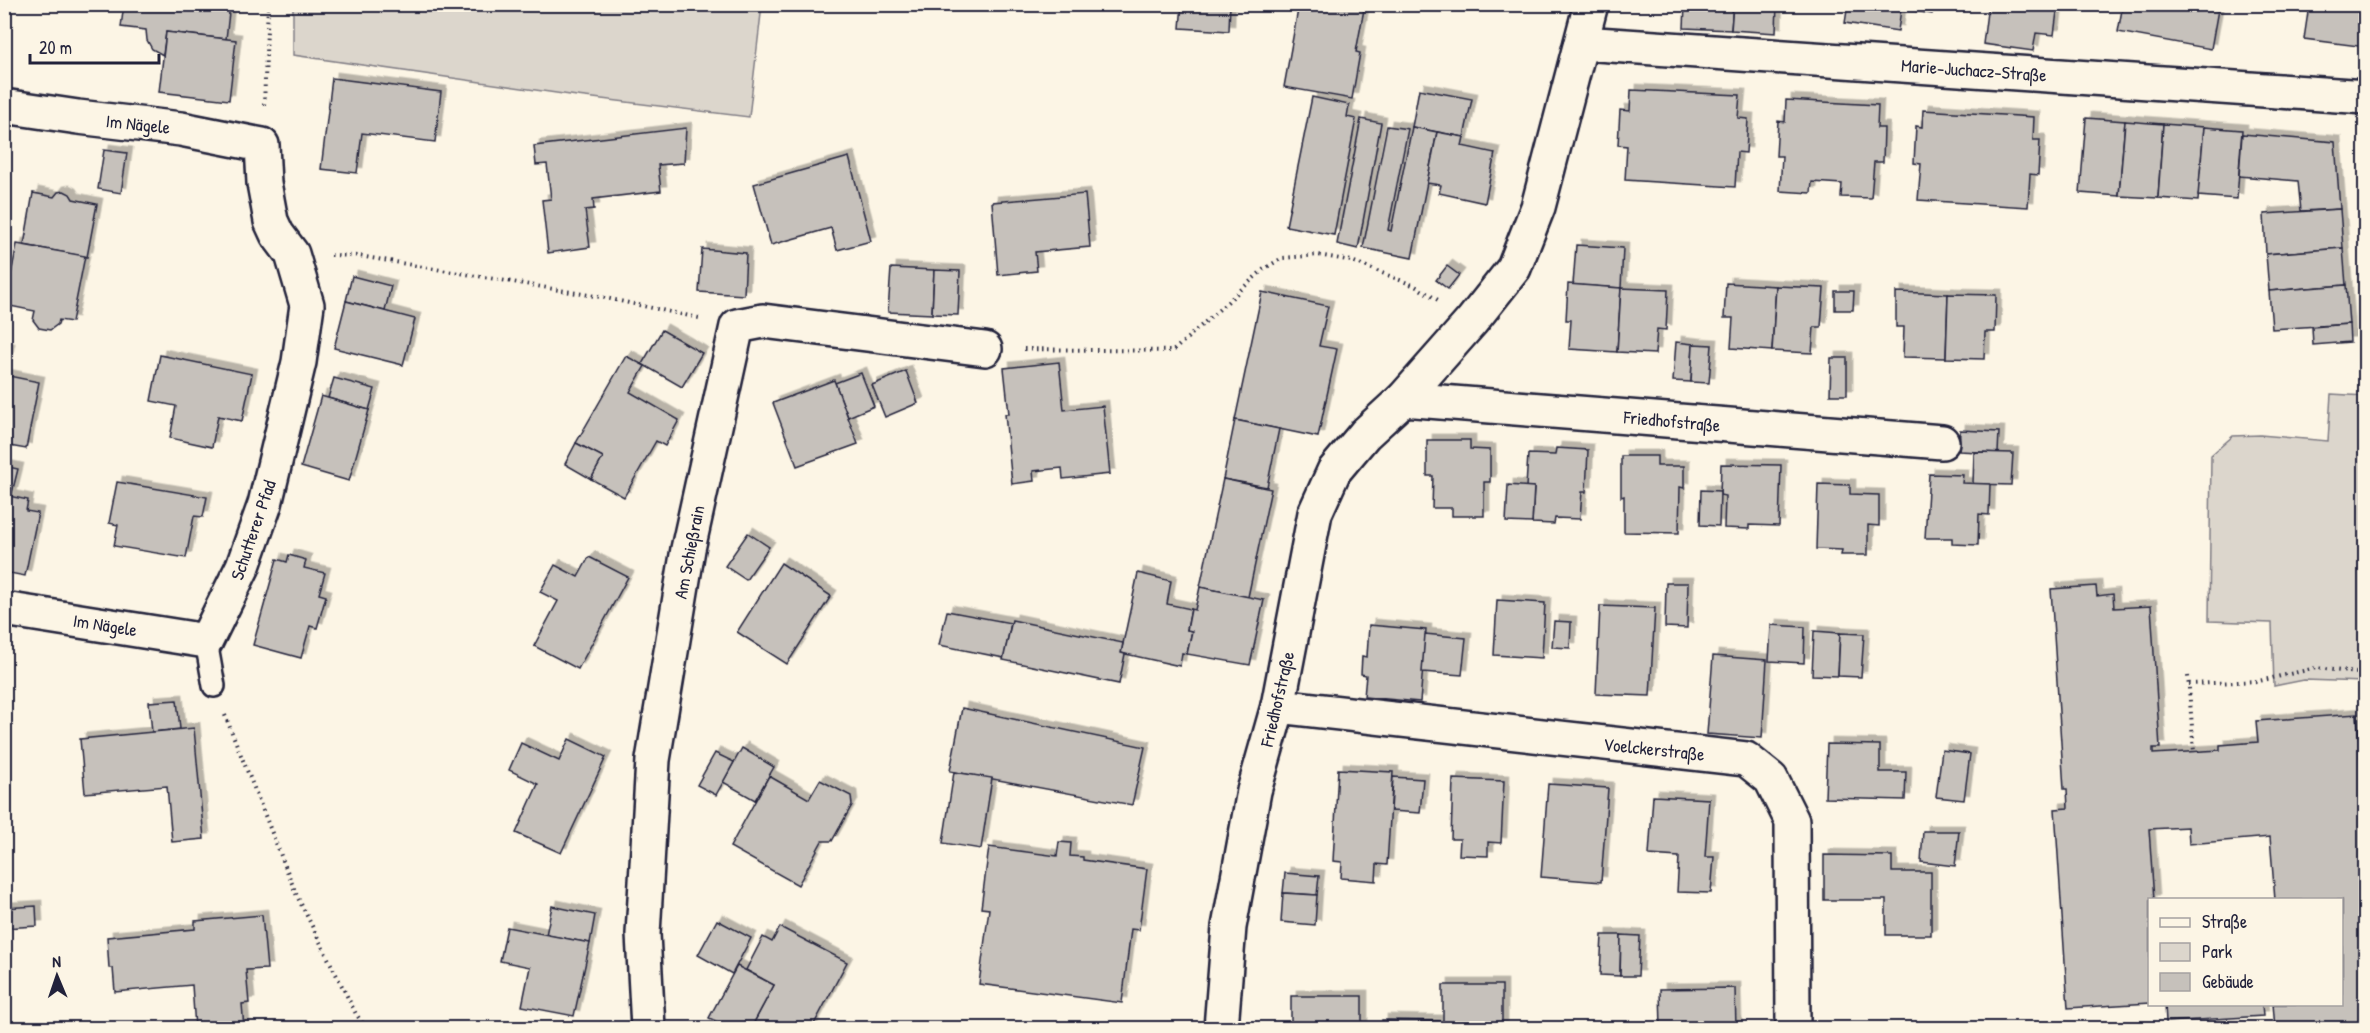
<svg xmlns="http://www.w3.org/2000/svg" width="2370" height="1033" font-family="'Patrick Hand',sans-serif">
<defs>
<filter id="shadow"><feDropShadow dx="5.5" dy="-5.5" stdDeviation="0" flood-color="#0004"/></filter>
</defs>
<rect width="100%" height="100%" fill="#fcf5e5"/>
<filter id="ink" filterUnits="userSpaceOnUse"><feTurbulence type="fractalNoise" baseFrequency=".0167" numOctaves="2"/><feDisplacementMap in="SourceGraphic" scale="12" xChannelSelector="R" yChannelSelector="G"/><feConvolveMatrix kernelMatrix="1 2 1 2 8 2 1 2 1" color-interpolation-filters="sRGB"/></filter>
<g filter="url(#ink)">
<!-- green -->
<g fill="#dcd6cc" stroke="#7f7c84" stroke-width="1.5">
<path d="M293 5H762L749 117 577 96 293 55Z"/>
<path d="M2331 394 2365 396V682L2304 680 2274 686 2272 623 2209 621 2211 455 2233 436 2260 435 2328 441Z"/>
</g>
<!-- building -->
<g fill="#c6c1bb" stroke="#22223b" stroke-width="1.5" filter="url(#shadow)">
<path d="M124 4H230L226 39 166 32 163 55 152 49 147 40 146 30 121 27Z"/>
<path d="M1182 4H1230L1229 31 1180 28Z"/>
<path d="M1299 4H1365L1356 52 1360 53 1352 99 1284 87Z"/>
<path d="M1733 4 1731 30 1684 28 1685 5 1680 4Z"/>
<path d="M1733 4H1777L1776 33 1731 30Z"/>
<path d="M1848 4H1933L1932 14 1901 9 1898 31 1845 23Z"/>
<path d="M1988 4H2058L2054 35 2036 33 2033 51 1983 44Z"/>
<path d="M2123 4H2219L2211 49 2118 32Z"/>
<path d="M2302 4H2366V47L2304 39 2308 12 2302 10Z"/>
<path d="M166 32 236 40 229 100 159 92Z"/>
<path d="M332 78 441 92 435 142 362 133 357 173 321 169Z"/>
<path d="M1419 89 1472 99 1464 137 1412 127Z"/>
<path d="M1631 90 1740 95 1738 118 1748 119 1746 153 1737 152 1735 187 1625 180 1627 146 1618 145 1620 110 1630 111Z"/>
<path d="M1312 97 1349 105 1347 117 1356 119 1334 235 1286 226Z"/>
<path d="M1786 100 1878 105 1877 128H1884L1883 162H1874L1871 198 1841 197 1842 184 1812 182 1811 193 1780 191 1782 156H1776L1778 121 1785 122Z"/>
<path d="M1923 110 2034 117 2033 140H2040L2038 175 2030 174 2028 207 1918 200 1921 164 1914 163 1916 126 1922 127Z"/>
<path d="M2086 118 2125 121 2119 196 2080 193Z"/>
<path d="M1361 119 1381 123 1358 249 1337 244Z"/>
<path d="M2125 121 2163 124 2158 198 2119 196Z"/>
<path d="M2163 124 2204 127 2198 201 2158 198Z"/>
<path d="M1387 126 1408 129 1388 230 1391 231 1412 127 1437 132 1412 258 1363 248Z"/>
<path d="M2204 127 2242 130 2237 199 2198 196Z"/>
<path d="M686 128 684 163 658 165 661 191 593 199 594 209 585 210 590 247 548 253 542 200 551 199 547 164 536 165 534 146Z"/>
<path d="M1437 132 1464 137 1462 146 1495 153 1485 203 1439 193 1441 185 1427 183Z"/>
<path d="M2242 134 2335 142 2340 209 2301 211 2298 181 2239 176Z"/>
<path d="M104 150 127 153 121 193 98 189Z"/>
<path d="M849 157 871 241 837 250 831 228 771 245 754 184Z"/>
<path d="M64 191 70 194 73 199 97 204 87 257 24 245 33 193 54 197 58 192Z"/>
<path d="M1085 194 1090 247 1035 252 1037 271 998 275 992 202Z"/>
<path d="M2340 209 2343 248 2266 254 2264 214Z"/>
<path d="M17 244 85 256 72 322 59 320 58 324 50 330 39 328 33 320 35 311 5 305Z"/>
<path d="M1576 245 1623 248 1621 288 1573 285Z"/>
<path d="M2343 248 2346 285 2269 291 2266 254Z"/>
<path d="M702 249 746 253 744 295 699 292Z"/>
<path d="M1447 266 1459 275 1448 289 1436 280Z"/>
<path d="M891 268 934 270 932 314 888 312Z"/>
<path d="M934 270 960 271 958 315 932 314Z"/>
<path d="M352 276 391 286 385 311 346 301Z"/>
<path d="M1726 283 1776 286 1772 351 1731 348 1733 318H1724Z"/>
<path d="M1568 284 1621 288 1617 352 1569 349 1571 320H1566Z"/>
<path d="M2346 285 2349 324 2272 329 2269 291Z"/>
<path d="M1776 286 1824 288 1821 327H1814L1812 353 1772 351Z"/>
<path d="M1621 288 1668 290 1666 330 1657 329 1655 354 1617 352Z"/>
<path d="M1835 291H1854L1853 310H1835Z"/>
<path d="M1262 292 1328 306 1319 346 1337 349 1318 437 1235 420Z"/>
<path d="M1896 292 1948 294 1946 358 1903 357 1904 327H1896Z"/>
<path d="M1948 294 1996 295 1995 332H1985L1984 359 1946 358Z"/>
<path d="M346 301 415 319 403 365 334 348Z"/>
<path d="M2349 324 2350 342 2313 345 2312 327Z"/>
<path d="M662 330 702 353 682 387 642 364Z"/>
<path d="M1676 342 1693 344 1691 382 1673 381Z"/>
<path d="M1693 344 1712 345 1709 383 1691 382Z"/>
<path d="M4 348 9 349 4 374Z"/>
<path d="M160 355 252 374 242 421 218 416 212 447 170 438 176 406 151 401Z"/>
<path d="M626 356 645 366 630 392 679 420 665 446 656 441 624 497 591 479 603 457 576 443Z"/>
<path d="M1831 358H1847V395H1830Z"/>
<path d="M1059 362 1064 410 1103 406 1110 474 1063 479 1062 468 1033 471 1034 481 1012 484 1005 414H1009L1004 368Z"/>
<path d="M906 371 918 403 885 417 872 385Z"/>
<path d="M861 373 874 406 848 417 835 383Z"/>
<path d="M4 375 39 382 26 449 4 445Z"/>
<path d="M334 378 375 389 369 410 328 398Z"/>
<path d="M834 380 858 444 797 466 773 403Z"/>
<path d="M321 396 369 410 349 481 301 467Z"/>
<path d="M1235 420 1279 429 1267 487 1223 479Z"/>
<path d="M1960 430 1999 432 1998 453 1959 451Z"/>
<path d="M1427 440H1470V449L1490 450V482H1484V516H1452V508H1432L1433 476H1427Z"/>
<path d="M576 443 603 457 591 479 565 464Z"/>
<path d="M1556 448 1588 450 1586 492H1582L1580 519 1555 518 1554 524 1532 523 1534 487H1526L1528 454 1555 455Z"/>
<path d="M1974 452 2013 453 2011 485 1973 484Z"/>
<path d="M1621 456H1657V466H1684V488L1680 487 1679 533 1624 532V496L1621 497Z"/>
<path d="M1721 464 1781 465 1779 526 1749 525V529L1724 528 1725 496 1720 495Z"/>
<path d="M4 466 18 469 11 497 4 495Z"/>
<path d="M1929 474 1963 475 1962 483 1990 484 1989 515 1979 514 1978 545 1952 544V538H1925Z"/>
<path d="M1223 479 1271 489 1248 597 1200 587Z"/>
<path d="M117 482 207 497 203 517 194 516 186 558 114 546 118 525 109 523Z"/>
<path d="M1818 484 1850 485V494L1879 495V526L1868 525V555H1841L1842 550 1816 549Z"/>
<path d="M1508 485 1534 487 1532 523 1506 522Z"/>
<path d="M1701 490 1720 491 1719 526 1700 525Z"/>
<path d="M4 495 28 500 26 511 38 513 25 576 4 572Z"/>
<path d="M748 533 769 547 746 580 725 566Z"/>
<path d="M289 555 306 560 304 568 325 573 319 594 326 596 317 628 310 626 301 658 253 645 277 559 287 562Z"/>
<path d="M589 557 628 577 578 669 534 646 558 601 540 592 555 565 578 577Z"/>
<path d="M781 563 831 596 787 664 737 632Z"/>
<path d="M1138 573 1171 581 1167 604 1191 609 1187 630 1192 631 1187 654 1182 653 1180 666 1121 653Z"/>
<path d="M1666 583H1688L1687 628 1665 627Z"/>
<path d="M2096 586 2097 596 2113 594 2114 608 2151 606 2160 748H2153V754L2220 750V745L2258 742 2256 721 2357 714 2366 843V911H2364L2366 1028H2275L2273 1004H2342V900H2275L2270 837 2189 844 2188 827 2149 829 2154 900H2150V1003L2068 1008 2055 809 2068 808 2067 789H2064L2051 589Z"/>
<path d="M1200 587 1264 600 1250 665 1187 654 1192 631 1187 630 1191 609 1195 610Z"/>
<path d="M1497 600 1545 603 1542 658 1494 655Z"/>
<path d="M1600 606 1655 608 1650 696 1596 694Z"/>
<path d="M947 611 1011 623 1004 658 939 645Z"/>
<path d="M1012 620 1123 643 1121 653 1125 654 1119 684 1003 660Z"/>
<path d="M1554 621 1571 622 1570 648 1552 647Z"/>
<path d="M1369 625 1426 630 1420 702 1364 697 1366 675 1361 674 1362 656 1367 657Z"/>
<path d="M1771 625 1805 627 1804 663 1769 661Z"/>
<path d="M1814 631 1840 633 1838 676 1812 675Z"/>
<path d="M1840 633 1864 634 1861 677 1838 676Z"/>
<path d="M1425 634 1466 638 1462 675 1422 672Z"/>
<path d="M1713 656 1767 660 1762 738 1707 734Z"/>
<path d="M177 700 180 729 152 732 149 702Z"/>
<path d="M962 708 1145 747 1132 805 950 771Z"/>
<path d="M194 728 204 839 172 842 167 786 85 793 80 739Z"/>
<path d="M569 739 606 757 561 853 516 833 538 784 509 770 521 743 559 761Z"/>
<path d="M1827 744 1880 745V772H1906L1905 800 1825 798Z"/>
<path d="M742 748 774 767 755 800 723 782Z"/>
<path d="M1942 750 1970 754 1964 800 1936 797Z"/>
<path d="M715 753 734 762 716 795 697 785Z"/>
<path d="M1338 769 1393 772 1387 865 1377 864 1376 881 1341 878 1342 862 1333 861Z"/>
<path d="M954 772 992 778 981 849 943 843Z"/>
<path d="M769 776 809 799 820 780 851 796 852 805 832 841H822L798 885 730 847Z"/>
<path d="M1393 777 1423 779 1420 813 1391 811Z"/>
<path d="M1453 779 1504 781 1501 843 1488 842V856L1459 855 1460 839H1451Z"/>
<path d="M1548 784 1608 788 1601 882 1541 877Z"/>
<path d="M1653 796 1709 799 1705 857H1714L1711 893 1677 892 1679 857 1649 855Z"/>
<path d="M1923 831H1959L1955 866 1921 862Z"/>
<path d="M1059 842 1071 843 1070 856 1083 857V860L1147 869 1139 930 1131 929 1122 1003 979 984 989 909 981 908 989 847 1057 856Z"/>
<path d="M1824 855 1892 856V872H1931V935H1886V900H1824Z"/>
<path d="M1285 873 1319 876 1317 895 1283 893Z"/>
<path d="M1283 893 1317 895 1315 925 1281 922Z"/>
<path d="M36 906 37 926 4 928V908Z"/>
<path d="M552 906 595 915 590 943 546 935Z"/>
<path d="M262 915 267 969 246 970 249 1003 242 1004 244 1028H195L192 985 115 992 113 968H109L107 937 195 929V921Z"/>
<path d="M717 920 751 938 732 974 698 955Z"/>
<path d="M507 927 590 943 574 1016 522 1006 530 967 500 961Z"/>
<path d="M780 927 847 962 812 1028H751L774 985 746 970 763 937 772 942Z"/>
<path d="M1602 935H1621L1620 976 1600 975Z"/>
<path d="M1621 935 1640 936 1638 976H1620Z"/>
<path d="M737 966 774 985 751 1028H731L709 1018Z"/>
<rect x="1443" y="985" width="59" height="43"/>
<path d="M1735 988 1736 1028H1661L1660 989Z"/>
<rect x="1291" y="996" width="71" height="32"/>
<path d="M2165 1004H2262L2263 1016 2166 1022Z"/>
<path d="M1382 1020 1439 1021 1438 1028H1382Z"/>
</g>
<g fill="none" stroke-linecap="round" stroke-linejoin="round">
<defs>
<path id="lane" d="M206 641 214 686"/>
<g id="street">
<path d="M1582 43 2366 97"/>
<path d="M4 106 78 117 181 129 262 145 264 183 271 221 277 234 292 254 307 305 299 362 265 504 243 566 206 641 4 609"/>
<path d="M1403 399 1942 442"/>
<path d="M1278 706 1746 759 1771 779 1792 821 1793 1028"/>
<path d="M648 1028 643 934 653 760 688 549 737 326 763 321 985 349"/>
<path d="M1221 1028 1229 927 1254 791 1278 706 1315 513 1334 471 1365 434 1403 399 1472 321 1514 268 1538 207 1591 4"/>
</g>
</defs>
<!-- lane casing -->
<use href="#lane" stroke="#22223b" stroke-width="26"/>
<!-- street casing -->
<use href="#street" stroke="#22223b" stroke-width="38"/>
<!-- path -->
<g stroke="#22223b" stroke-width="4" stroke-dasharray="1.5 4.5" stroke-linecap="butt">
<path d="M264 105 268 4"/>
<path d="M331 255 359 256 601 297 699 318"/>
<path d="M1024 349 1173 351 1264 269 1282 258 1318 255 1352 261 1415 286 1438 300"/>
<path d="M2188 676 2194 752"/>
<path d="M2189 684 2259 681 2316 668 2366 674"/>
<path d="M225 715 297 896 356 1014 366 1028"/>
</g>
<!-- lane -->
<use href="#lane" stroke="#fcf5e5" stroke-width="21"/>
<!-- street -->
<use href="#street" stroke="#fcf5e5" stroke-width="33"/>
</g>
</g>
<g text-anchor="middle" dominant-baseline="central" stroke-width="4.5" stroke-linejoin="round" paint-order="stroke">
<!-- street labels -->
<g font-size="18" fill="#22223b" stroke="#fcf5e5">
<text transform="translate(1974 70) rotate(4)">Marie-Juchacz-Straße</text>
<text transform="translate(138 124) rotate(6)">Im Nägele</text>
<text transform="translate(1672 421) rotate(5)">Friedhofstraße</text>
<text transform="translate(253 530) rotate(-71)">Schutterer Pfad</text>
<text transform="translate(689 552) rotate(-79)">Am Schießrain</text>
<text transform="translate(105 625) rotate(9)">Im Nägele</text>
<text transform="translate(1277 699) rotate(-77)">Friedhofstraße</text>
<text transform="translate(1654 749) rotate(6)">Voelckerstraße</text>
</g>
</g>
<!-- margin -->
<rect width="2370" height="1033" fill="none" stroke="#fcf5e5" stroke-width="24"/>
<rect x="12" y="12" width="2346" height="1009" fill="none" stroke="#22223b" stroke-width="2" filter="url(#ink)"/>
<!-- legend -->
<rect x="2148" y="898" width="195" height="108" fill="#fcf5e5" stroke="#a5a1a1" stroke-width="1.5"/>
<rect x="2160" y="918" width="30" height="9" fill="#fcf5e5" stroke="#a5a1a1" stroke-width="1.5"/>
<text x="2202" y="928" font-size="18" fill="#22223b">Straße</text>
<rect x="2160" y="943" width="30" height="18" fill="#dcd6cc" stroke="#a5a1a1" stroke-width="1.5"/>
<text x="2202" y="958" font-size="18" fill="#22223b">Park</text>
<rect x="2160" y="973" width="30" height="18" fill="#c6c1bb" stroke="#a5a1a1" stroke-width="1.5"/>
<text x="2202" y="988" font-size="18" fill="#22223b">Gebäude</text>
<!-- north arrow -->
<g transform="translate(57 976) rotate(358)" stroke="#fcf5e5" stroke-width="4.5" paint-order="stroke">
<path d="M0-4.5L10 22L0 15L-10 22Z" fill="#22223b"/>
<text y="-9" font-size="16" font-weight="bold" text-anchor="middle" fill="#22223b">N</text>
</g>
<!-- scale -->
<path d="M30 54v9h129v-9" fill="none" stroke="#22223b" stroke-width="3"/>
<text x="39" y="54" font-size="18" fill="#22223b" stroke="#fcf5e5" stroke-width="4.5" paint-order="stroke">20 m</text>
</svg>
